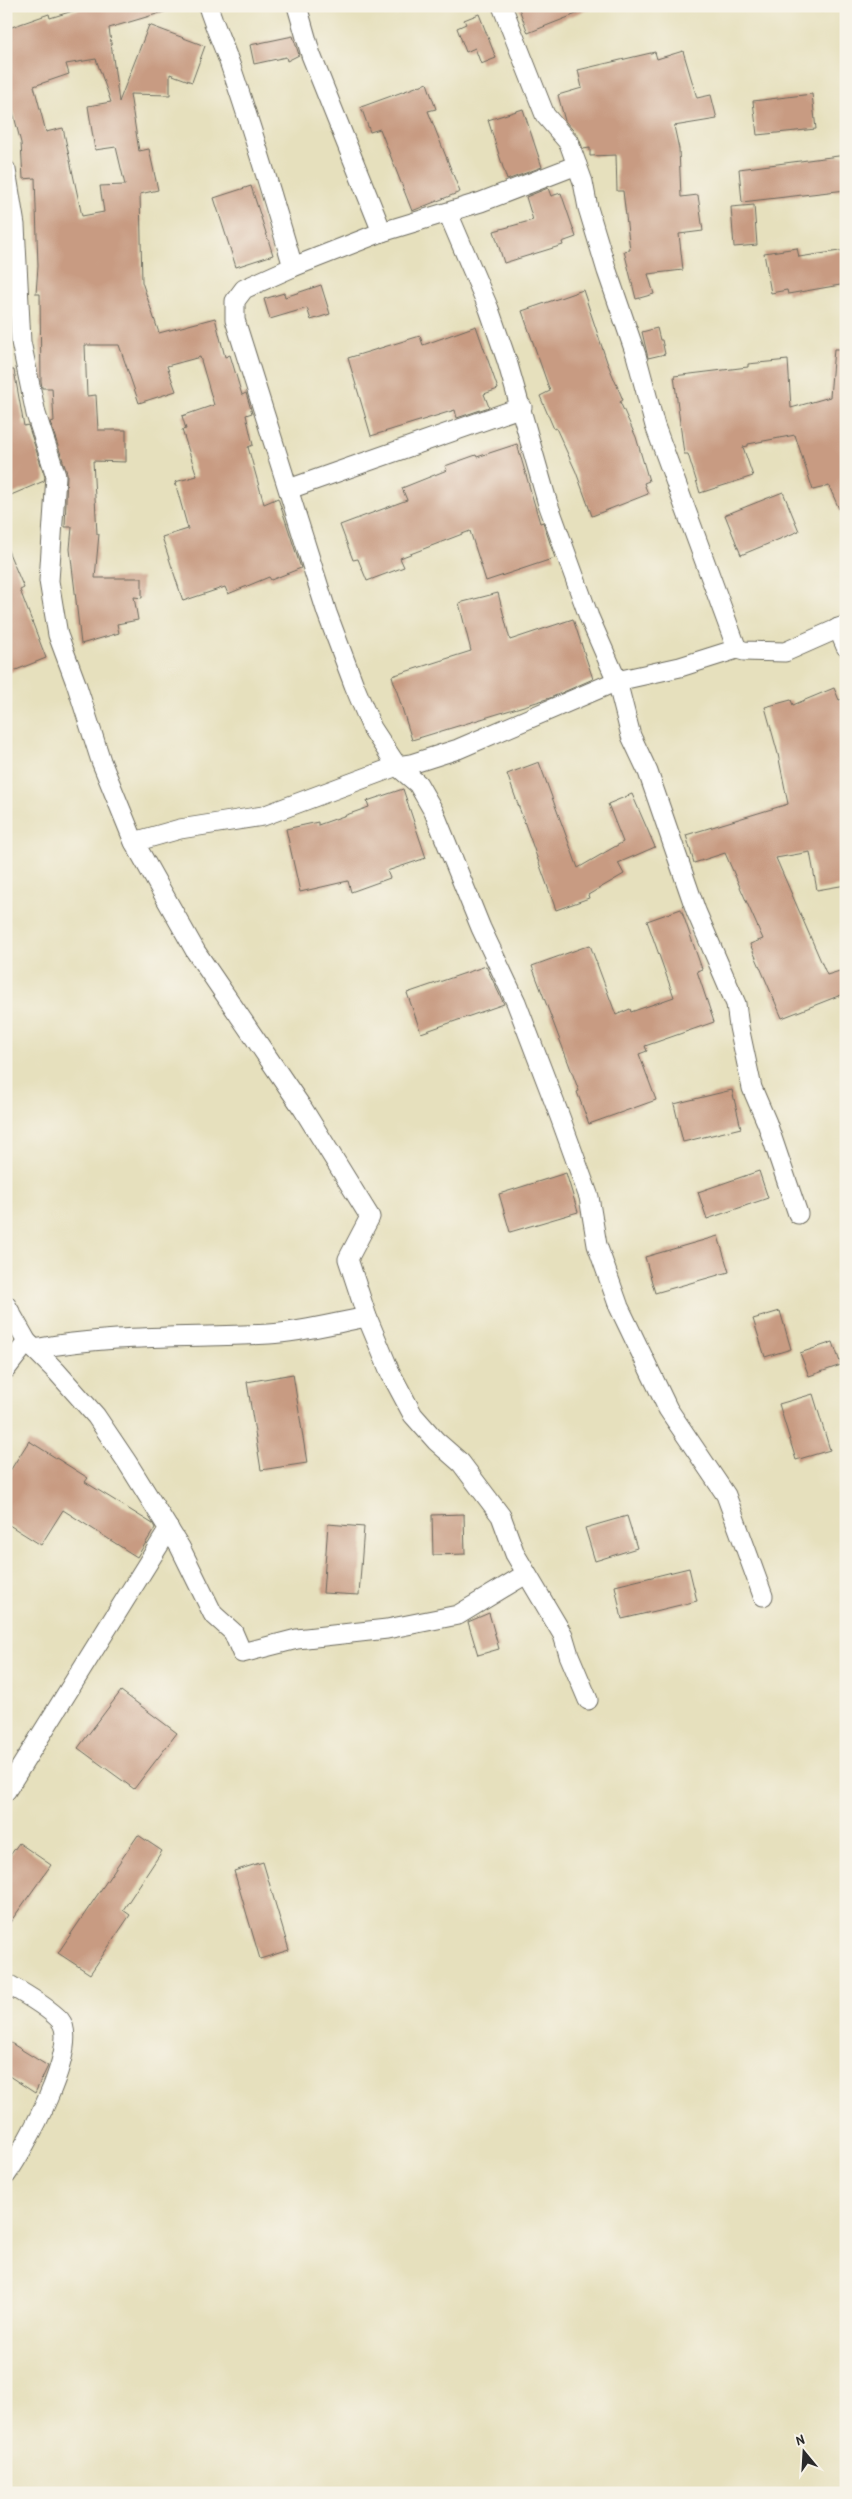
<svg xmlns="http://www.w3.org/2000/svg" width="852" height="2499" font-family="'Patrick Hand',sans-serif">
<rect width="100%" height="100%" fill="#f7f3e8"/>
<filter id="ink" filterUnits="userSpaceOnUse"><feTurbulence type="fractalNoise" baseFrequency=".02" numOctaves="2"/><feDisplacementMap in="SourceGraphic" scale="10" xChannelSelector="R" yChannelSelector="G"/><feConvolveMatrix kernelMatrix="1 2 1 2 8 2 1 2 1" color-interpolation-filters="sRGB"/></filter>
<filter id="wash" filterUnits="userSpaceOnUse"><feTurbulence type="fractalNoise" baseFrequency=".0096" numOctaves="4" result="noise"/><feDisplacementMap in="SourceGraphic" scale="20" xChannelSelector="R" yChannelSelector="G"/><feGaussianBlur stdDeviation="1.12" result="paint"/><feColorMatrix in="noise" values="0 0 0 0 0 0 0 0 0 0 0 0 0 0 0 0 0 1.4 0 .05"/><feComposite in="paint" operator="in"/></filter>
<g filter="url(#wash)">
<rect width="100%" height="100%" fill="#e6e0bd"/>
<g id="blocks">
<!-- building -->
<g fill="#c89b82" fill-rule="evenodd">
<path d="M89 6H167V11L109 28 119 102 149 25 205 46 192 82 170 74V95L130 94 139 151 149 149 158 190 140 194 142 282 159 333 215 318 225 357 230 355 242 395 246 393 252 413 246 415 253 445 248 447 264 504 278 498 301 568 271 580 269 577 228 594 225 587 183 601 162 537 188 529 175 482 197 476 182 430 186 429 182 416 214 405 200 357 167 366 176 391 139 403 119 345H85L87 396 96 395 98 430H126V462L93 461 97 534H99L95 578H142V598L134 597 138 620 117 624 119 633 81 644 70 549 72 527H65L67 473 50 422 54 421 52 388H42L41 381 40 294H36L38 266 35 178 23 179 21 143 6 85V29L49 14 50 18ZM96 59 111 102 88 106 95 150 116 147 125 185 100 186 104 212 82 216 63 128 46 132 34 86 69 74 66 64Z"/>
<path d="M518 6H593L594 7 528 33Z"/>
<path d="M479 14 496 58 481 64 475 48 466 52 457 28 466 24 464 20Z"/>
<path d="M293 36 299 55 287 61 286 57 254 64 250 45Z"/>
<path d="M683 51 697 98 711 95 717 119 674 126 679 149 681 197 698 195 703 231 679 234 683 270 648 274 654 294 636 299 624 251 630 250 623 191H617L616 155 590 156V148L583 149 578 136 565 121 558 95 582 88 578 70 655 52 657 59Z"/>
<path d="M427 83 436 109 428 111 460 192 412 211 380 129 370 132 361 107Z"/>
<path d="M812 94 816 129 757 135 753 101Z"/>
<path d="M523 109 542 167 507 180 488 120Z"/>
<path d="M846 155V190L742 202 739 169Z"/>
<path d="M251 186 273 255 236 267 214 198Z"/>
<path d="M548 188 551 196 561 193 576 237 562 242 563 245 504 263 494 231 533 220 526 197Z"/>
<path d="M754 205 757 245 734 247 731 207Z"/>
<path d="M797 248 799 257 846 250V284L788 294 787 290 771 293 764 253Z"/>
<path d="M321 285 330 314 311 320 307 308 270 319 264 299 284 293 285 297Z"/>
<path d="M583 290 607 362 623 400 620 402 636 437 649 481 644 483 648 494 592 516 576 472 556 428 554 429 540 396 550 391 522 311Z"/>
<path d="M476 326 498 389 484 394 489 407 457 418 455 410 371 436 348 358 420 336 423 345Z"/>
<path d="M657 328 660 340H662L665 354 648 358 642 332Z"/>
<path d="M834 349H846V525L829 486 813 490 795 435 748 444V446L743 447 753 476 700 493 688 454H684L674 376 748 367V364L788 360 791 408 830 397Z"/>
<path d="M6 370H14L24 426 28 425 45 477 44 481 11 495 6 484Z"/>
<path d="M517 444 540 523 543 522 555 558 486 581 470 531 400 558 404 567 367 581 358 559 353 560 340 525 407 500 402 488 447 470 445 466 476 455 477 457Z"/>
<path d="M783 492 799 531 741 555 725 515Z"/>
<path d="M6 546 24 588 20 590 46 658 6 674Z"/>
<path d="M498 593 510 640 573 619 593 679 550 698 412 740 392 676 471 651 459 603Z"/>
<path d="M834 688 839 700 843 699 846 709V885L817 890 810 852 776 858 827 975 846 969V993L782 1018 750 944 763 939 725 853 694 863 686 835 788 804 778 754 765 707 791 700 793 705Z"/>
<path d="M539 762 578 868 623 842 608 804 632 794 655 847 618 863 624 874 588 895 589 898 556 910 507 774Z"/>
<path d="M403 789 426 858 387 871 390 878 351 892 348 881 300 892 286 829 318 822V825L369 807 367 801Z"/>
<path d="M681 909 702 969 697 971 714 1022 645 1046 647 1051 639 1054 656 1100 589 1124 577 1092 579 1091 532 966 590 945 616 1015 630 1009 631 1012 674 997 647 921Z"/>
<path d="M486 966 504 1004 421 1033 407 993Z"/>
<path d="M732 1090 741 1128 683 1142 674 1104Z"/>
<path d="M759 1171 768 1198 707 1219 698 1192Z"/>
<path d="M566 1173 578 1212 510 1232 499 1194Z"/>
<path d="M718 1236 729 1272 655 1293 645 1257Z"/>
<path d="M780 1311 791 1349 765 1357 753 1319Z"/>
<path d="M833 1342 841 1365 809 1376 800 1353Z"/>
<path d="M293 1374 307 1463 261 1470 247 1382Z"/>
<path d="M813 1394 830 1450 796 1460 779 1404Z"/>
<path d="M29 1441 88 1478 85 1482 153 1524 155 1528 137 1557 63 1510 41 1545 6 1523V1477Z"/>
<path d="M464 1514 465 1554 433 1555 432 1515Z"/>
<path d="M627 1516 637 1548 595 1561 585 1528Z"/>
<path d="M328 1524 364 1527 359 1595 323 1593Z"/>
<path d="M689 1568 697 1601 622 1619 615 1586Z"/>
<path d="M489 1613 499 1649 478 1655 468 1622Z"/>
<path d="M121 1691 177 1733 134 1789 78 1748Z"/>
<path d="M138 1835 162 1851 123 1910 130 1915 90 1974 58 1953Z"/>
<path d="M19 1843 51 1865 6 1928V1861Z"/>
<path d="M263 1862 289 1950 260 1959 234 1871Z"/>
<path d="M6 2040 48 2066 35 2093 6 2074Z"/>
</g>
</g>
</g>
<g filter="url(#ink)">
<use href="#blocks" fill-opacity="0" stroke="#6c6a5e" stroke-width="1"/>
<g fill="none" stroke-linecap="round" stroke-linejoin="round">
<defs>
<g id="street">
<path d="M208 6C215 29 225 48 232 70 254 135 274 201 293 267"/>
<path d="M297 6 311 55 382 232"/>
<path d="M502 6 545 115 569 143 583 182 588 208 607 271 636 355 655 426 737 649"/>
<path d="M577 165 481 202 382 232 293 267 244 289 235 301V320L327 613 354 685 372 728 397 766 418 784 434 812 481 928 516 1002 560 1117 589 1197 597 1245 619 1307 668 1409 726 1495 763 1596"/>
<path d="M6 170 15 225 21 342 36 414 56 476 49 581 58 635 77 686 101 761 134 842 196 952 303 1109 370 1217 348 1259 367 1317 390 1372 413 1415 436 1441 461 1463 501 1516 515 1554 563 1635 569 1655 588 1700"/>
<path d="M448 213 489 309 507 361 547 501 589 617 617 681 631 736 648 772 696 911 736 1004 739 1027 752 1088 767 1123 798 1214"/>
<path d="M289 489 522 407"/>
<path d="M838 628 846 647"/>
<path d="M134 842 180 829 263 816 397 766 411 764 458 749 617 681 680 667 737 649 744 651 785 652 846 625"/>
<path d="M6 1305 27 1342 57 1372 96 1416 127 1462 180 1547 213 1614 233 1632 242 1653 297 1639 387 1629 458 1615 526 1574"/>
<path d="M6 1369 27 1342 34 1349C112 1334 191 1338 269 1334 302 1332 335 1323 367 1317"/>
<path d="M6 1791 169 1529"/>
<path d="M6 1983C20 1991 50 2009 60 2020 82 2046 24 2150 6 2175"/>
</g>
</defs>
<!-- street casing -->
<use href="#street" stroke="#6c6a5e" stroke-width="21"/>
<!-- street -->
<use href="#street" stroke="#fff" stroke-width="19"/>
</g>
</g>
<!-- margin -->
<rect width="852" height="2499" fill="none" stroke="#f7f3e8" stroke-width="25"/>
<!-- north arrow -->
<g transform="translate(804 2452) rotate(342)" stroke="#f7f3e8" stroke-width="4" paint-order="stroke">
<path d="M0-4L9 19L0 12L-9 19Z" fill="#2b2b2b"/>
<text y="-8" font-size="14" font-weight="bold" text-anchor="middle" fill="#2b2b2b">N</text>
</g>
</svg>
